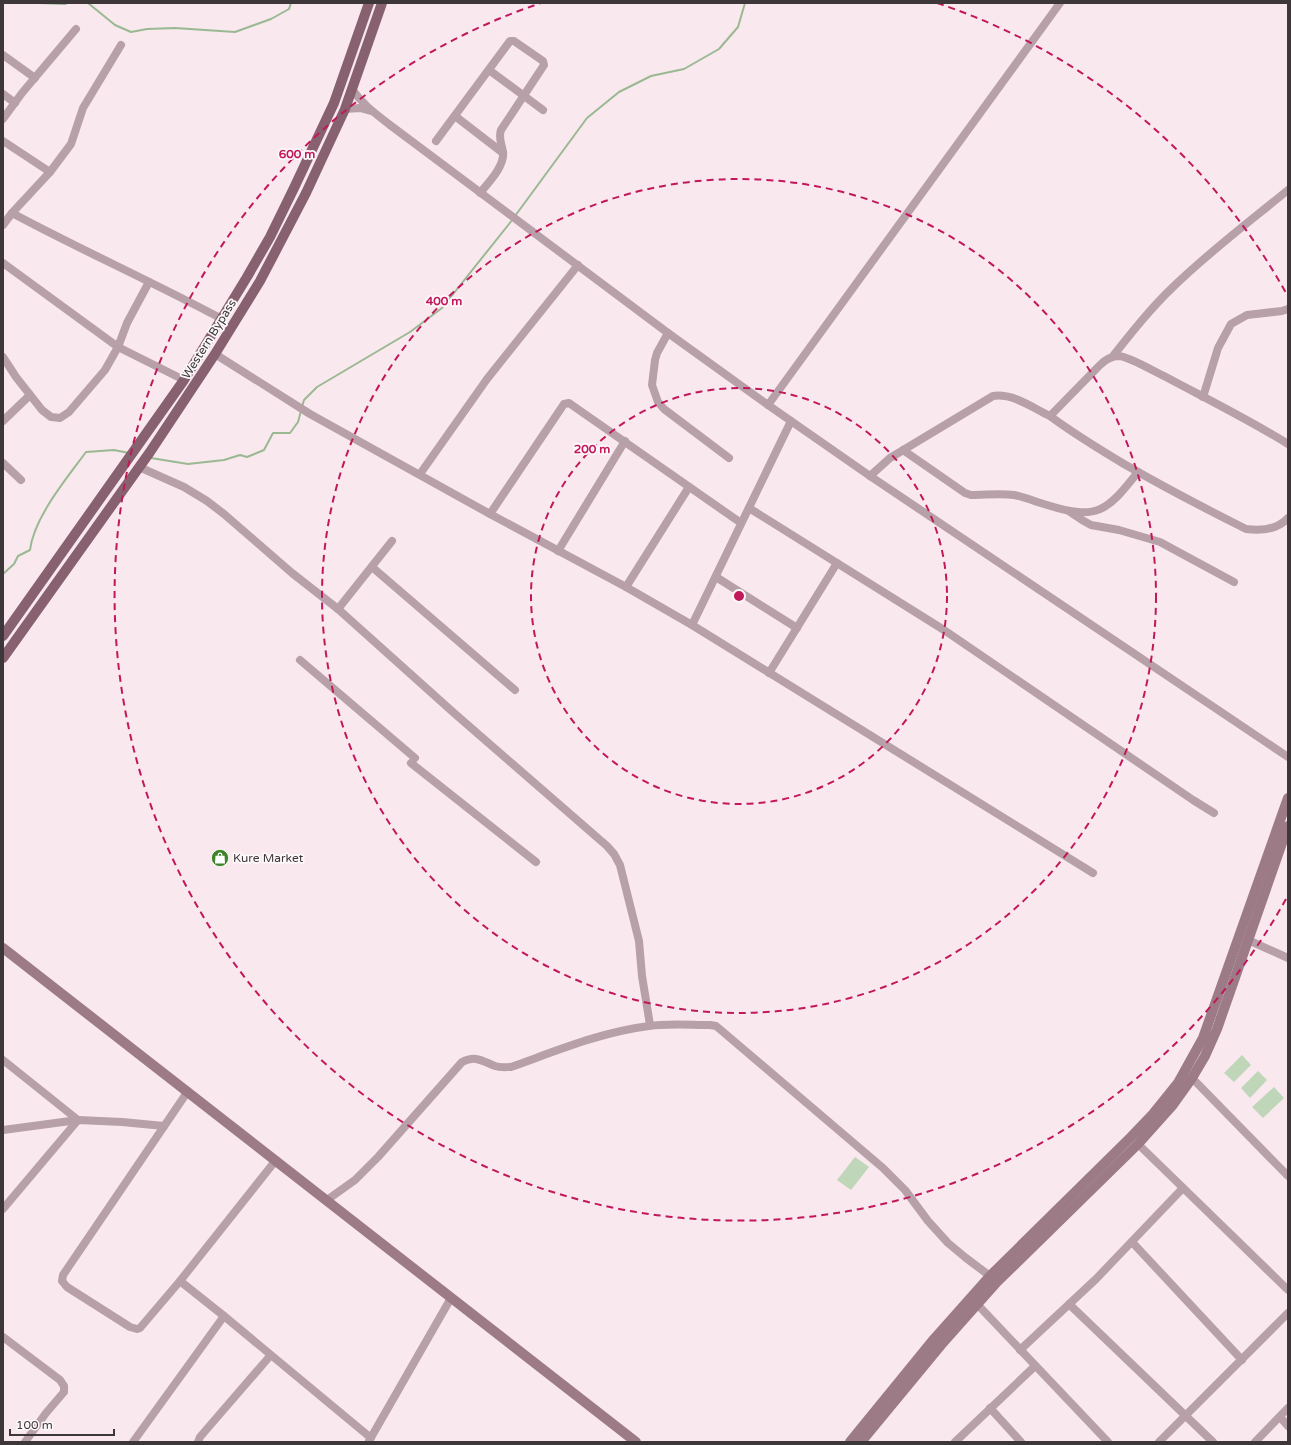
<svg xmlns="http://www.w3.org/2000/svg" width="1291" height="1445" font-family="'Varela Round',sans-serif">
<rect width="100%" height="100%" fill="#f9e8ee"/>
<!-- garden -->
<g fill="#bfd6b9">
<path d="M1242 1055 1251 1065 1234 1082 1224 1073Z"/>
<path d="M1258 1071 1267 1080 1250 1098 1241 1088Z"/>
<path d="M1274 1087 1284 1098 1263 1118 1252 1107Z"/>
<path d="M855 1157 869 1167 851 1190 837 1180Z"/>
</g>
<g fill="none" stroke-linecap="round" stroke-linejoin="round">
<!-- stream -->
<g stroke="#9ab992" stroke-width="2">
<path d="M39 3 65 4 67 3"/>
<path d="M88 3 115 25 131 32 147 29 175 28 235 32 271 19 289 9 291 3"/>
<path d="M515 216 587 118 619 92 651 76 684 69 719 49 738 27 745 3"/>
<path d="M302 407 304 400 317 387 410 332 442 308 513 219"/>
<path d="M151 458 188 464 224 460 240 455 247 457 264 450 273 433H290L298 422 301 411"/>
<path d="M3 574 14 564 18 556 30 550C34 517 67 478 86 452L114 450 129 453"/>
</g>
<!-- street -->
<g stroke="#b7a0a8" stroke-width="8">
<path d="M3 55 35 78"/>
<path d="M489 70 543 110"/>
<path d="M352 89C362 104 376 114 390 125L668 333 768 405 870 476 1288 757"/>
<path d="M3 94 15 103"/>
<path d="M345 109 360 108 371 111"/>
<path d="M455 116 503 153"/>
<path d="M3 119 22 93 76 29"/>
<path d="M3 141 50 172"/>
<path d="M436 141 510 41H514L543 61 544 65 501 130C498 138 502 145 503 152 505 166 488 183 480 193"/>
<path d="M12 213C81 250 153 282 222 319"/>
<path d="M3 225 12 213 50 172 71 144 83 108 121 45"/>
<path d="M3 263 118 347 184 380"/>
<path d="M668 333 657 353 655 360 652 385 658 402 664 409 729 458"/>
<path d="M215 354 310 414 490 514 626 587 692 625 1093 873"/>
<path d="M1113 356C1132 332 1151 308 1173 287 1209 252 1249 222 1288 190"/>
<path d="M3 357 16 377 42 410 51 417 60 418 69 412 105 370 118 347 127 323 149 282"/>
<path d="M1203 397 1218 348 1231 324 1247 315 1282 311 1288 309"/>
<path d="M768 405 1060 3"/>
<path d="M1050 416C1074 434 1099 449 1124 464 1164 487 1204 508 1246 529 1261 531 1277 530 1288 518"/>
<path d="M3 421 30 395"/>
<path d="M903 450 965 493 971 495C985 495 1000 493 1014 495 1025 497 1036 502 1047 505 1098 521 1107 511 1138 472"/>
<path d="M3 463 21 480"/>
<path d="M139 467 184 487 207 501 224 514 292 573 338 609 454 713 607 846 614 854 620 865 639 941 642 976 650 1025"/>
<path d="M420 474 487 379 578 265"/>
<path d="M870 476 890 458 993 396C1013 393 1033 408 1050 416L1100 365C1105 360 1111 356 1119 356 1130 357 1153 371 1164 376 1205 398 1248 419 1288 444"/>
<path d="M749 508 944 630 1193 800 1214 813"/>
<path d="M1070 512 1082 520 1091 525 1119 530 1160 542 1234 582"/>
<path d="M490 514 564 404 569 403 741 523"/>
<path d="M558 551 625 441"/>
<path d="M372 567 515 690"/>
<path d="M716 577 797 628"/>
<path d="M626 587 689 487"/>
<path d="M338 609 392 541"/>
<path d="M692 625 791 421"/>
<path d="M300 660 415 758"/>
<path d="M769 673 837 563"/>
<path d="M411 763 536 862"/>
<path d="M1248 940 1288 958"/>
<path d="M3 1060 78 1120 3 1209"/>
<path d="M1192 1078 1288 1176"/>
<path d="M188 1091 63 1275 62 1281 67 1287 130 1327 137 1329 140 1328 180 1281 276 1160"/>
<path d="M3 1130 78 1120 122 1122 164 1126"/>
<path d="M1138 1144 1288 1290"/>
<path d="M327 1200 355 1180 378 1157 462 1062C476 1055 482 1061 495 1066 501 1068 506 1067 511 1067 556 1051 601 1032 649 1026 667 1023 691 1025 710 1025L716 1026 722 1031 883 1168 905 1190 928 1221 948 1243 966 1258 990 1276"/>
<path d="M1132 1242 1242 1360"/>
<path d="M180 1281 224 1316 371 1438"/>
<path d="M977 1304 1108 1442"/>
<path d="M1069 1304 1213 1442"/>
<path d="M3 1337 60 1380 64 1386V1392L46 1413 25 1442"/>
<path d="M1020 1350 1096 1279 1183 1188"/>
<path d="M990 1408 1021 1442"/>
<path d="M1280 1417 1288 1426"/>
<path d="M369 1441 451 1298"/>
<path d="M133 1442 224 1316"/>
<path d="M198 1442 200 1437 270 1356"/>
<path d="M955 1442 1035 1366"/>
<path d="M1159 1442 1288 1313"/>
<path d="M1255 1442 1288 1408"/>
</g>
<!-- secondary -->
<g stroke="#9c7b87" stroke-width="10">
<path d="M3 948 636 1442"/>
<path d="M850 1442 934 1339 990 1276 1131 1137 1153 1114 1178 1083 1203 1038 1288 798"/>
<path d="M861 1442 941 1345 997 1282 1138 1144 1172 1106 1192 1078 1205 1056 1217 1029 1288 826"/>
</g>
<!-- primary -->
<g stroke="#886170" stroke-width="10">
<path d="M3 636 184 380 247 277 270 237 294 188 334 103 369 3"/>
<path d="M3 658 150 452 215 354 260 281 306 193 345 109 382 3"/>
</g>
</g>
<!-- distance rings -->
<g fill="none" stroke="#c2185b" stroke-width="2" stroke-dasharray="7 5">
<circle cx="739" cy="596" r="208"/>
<circle cx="739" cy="596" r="417"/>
<path d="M1286 899A625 625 0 1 1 541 3M937 3A625 625 0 0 1 1286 293"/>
</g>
<!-- icons -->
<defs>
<symbol id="shop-disc" viewBox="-11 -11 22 22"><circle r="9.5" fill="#3d8327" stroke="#fdf9fa"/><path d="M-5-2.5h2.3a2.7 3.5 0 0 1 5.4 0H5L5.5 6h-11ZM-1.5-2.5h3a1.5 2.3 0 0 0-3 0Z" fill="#fff"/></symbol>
</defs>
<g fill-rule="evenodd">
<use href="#shop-disc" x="210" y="848" width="20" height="20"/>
</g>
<g text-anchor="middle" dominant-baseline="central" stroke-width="3.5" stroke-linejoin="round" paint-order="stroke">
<!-- street labels -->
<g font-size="12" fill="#3e3739" stroke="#fdf9fa">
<text transform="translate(209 339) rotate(-58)">Western Bypass</text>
</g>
<!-- poi labels -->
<g font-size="12" fill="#3e3739" stroke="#fdf9fa" text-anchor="start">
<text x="233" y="858">Kure Market</text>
</g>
</g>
<circle cx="739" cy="596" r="6" fill="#c2185b" stroke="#fdf9fa" stroke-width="2"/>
<g font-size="12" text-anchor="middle" font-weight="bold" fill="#c2185b" stroke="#fdf9fa" stroke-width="3.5" stroke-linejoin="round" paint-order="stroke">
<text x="297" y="158">600 m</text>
<text x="444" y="305">400 m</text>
<text x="592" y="453">200 m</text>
</g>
<!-- border -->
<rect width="1291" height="1445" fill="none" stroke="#3e3739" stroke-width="8"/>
<!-- scale -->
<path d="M10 1429v6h104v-6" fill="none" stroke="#3e3739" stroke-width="2"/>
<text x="16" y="1429" font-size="12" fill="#3e3739" stroke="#fdf9fa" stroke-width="3" paint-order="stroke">100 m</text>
</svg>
